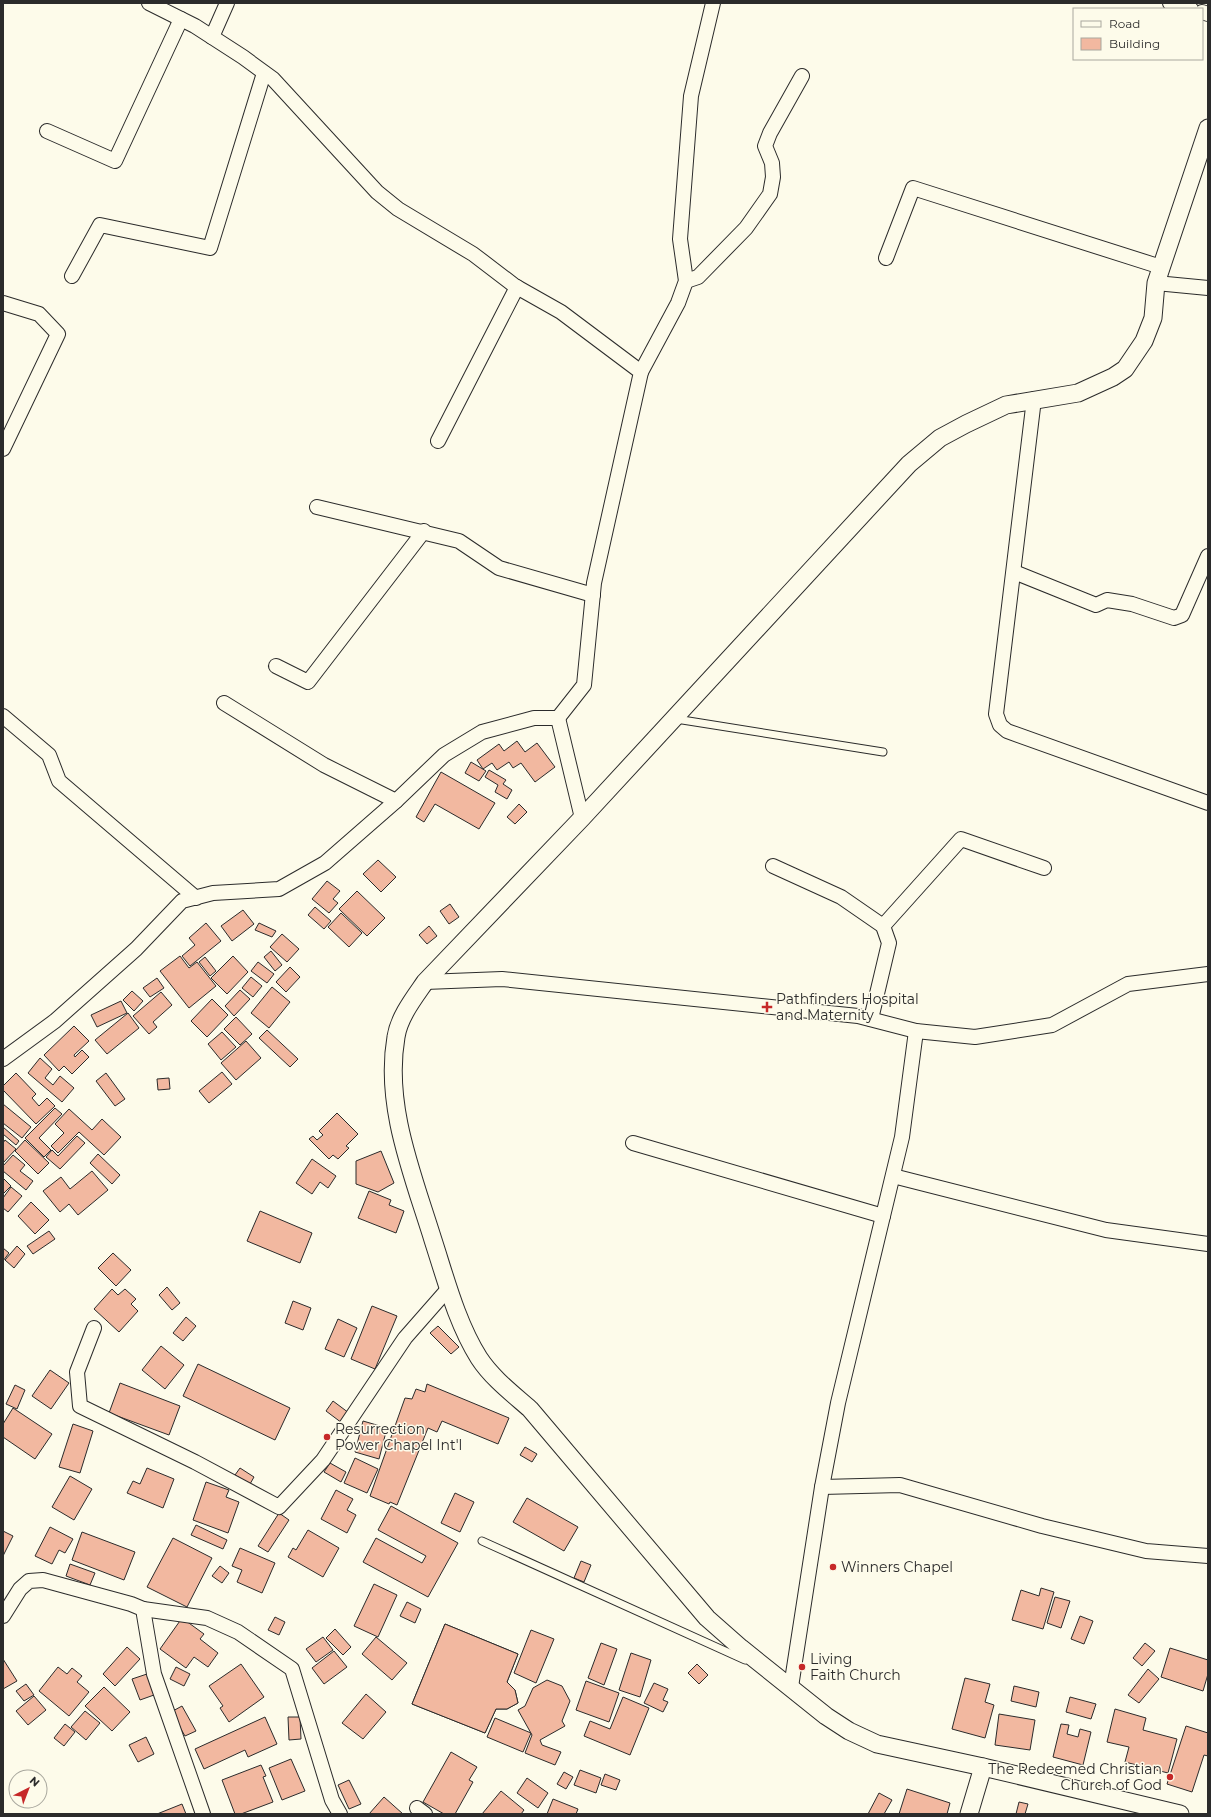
<svg xmlns="http://www.w3.org/2000/svg" width="1211" height="1817" font-family="Montserrat,sans-serif">
<rect width="100%" height="100%" fill="#fdfbea"/>
<!-- building -->
<g fill="#f2b8a0" stroke="#2b2b2b" fill-rule="evenodd">
<path d="M517 741 525 752 537 743 555 767 535 782 521 763 513 768 509 762 497 770 492 763 483 769 477 760 499 744 504 751Z"/>
<path d="M471 762 486 771 479 781 465 773Z"/>
<path d="M489 770 506 780 503 784 512 790 507 799 495 792 498 785 485 777Z"/>
<path d="M441 772 495 803 479 829 435 804 424 822 416 817Z"/>
<path d="M519 804 527 812 515 824 507 817Z"/>
<path d="M378 860 396 877 381 892 363 874Z"/>
<path d="M327 881 340 891 333 899 338 903 329 913 312 899Z"/>
<path d="M357 891 385 918 367 936 339 909Z"/>
<path d="M450 904 459 917 449 924 440 911Z"/>
<path d="M315 907 331 921 324 929 308 915Z"/>
<path d="M243 910 254 924 232 941 221 926Z"/>
<path d="M341 913 362 933 349 947 328 927Z"/>
<path d="M206 923 221 941 190 966 182 956 195 945 189 938Z"/>
<path d="M259 923 276 931 272 937 255 930Z"/>
<path d="M429 926 437 936 427 944 419 935Z"/>
<path d="M282 934 299 949 287 962 270 947Z"/>
<path d="M271 951 282 965 275 971 264 957Z"/>
<path d="M180 956 189 968 197 962 216 986 189 1008 160 971Z"/>
<path d="M233 956 248 972 227 994 211 978Z"/>
<path d="M205 957 216 971 210 976 199 962Z"/>
<path d="M258 962 274 974 267 983 251 971Z"/>
<path d="M290 967 300 977 286 992 276 982Z"/>
<path d="M251 977 262 986 253 997 242 988Z"/>
<path d="M157 978 164 988 150 997 143 988Z"/>
<path d="M272 987 290 1002 269 1028 251 1013Z"/>
<path d="M240 990 250 999 234 1016 225 1006Z"/>
<path d="M132 991 143 1001 134 1011 123 1000Z"/>
<path d="M161 992 172 1005 153 1022 157 1027 149 1034 133 1016Z"/>
<path d="M212 999 228 1015 207 1037 191 1021Z"/>
<path d="M121 1001 127 1013 97 1027 91 1015Z"/>
<path d="M128 1013 139 1028 107 1054 95 1040Z"/>
<path d="M236 1017 252 1034 240 1045 224 1029Z"/>
<path d="M74 1026 89 1041 74 1055 75 1057 82 1050 89 1057 72 1074 64 1066 59 1071 44 1055Z"/>
<path d="M267 1030 298 1059 290 1067 259 1038Z"/>
<path d="M222 1032 236 1047 221 1060 208 1044Z"/>
<path d="M246 1041 261 1058 236 1080 221 1063Z"/>
<path d="M40 1058 52 1069 45 1078 53 1085 60 1076 74 1088 62 1102 28 1073Z"/>
<path d="M222 1072 232 1084 209 1103 199 1091Z"/>
<path d="M16 1073 36 1094 32 1098 39 1106 47 1098 55 1106 36 1124 3 1090V1086Z"/>
<path d="M106 1073 125 1099 115 1106 96 1081Z"/>
<path d="M169 1078 170 1089 158 1090 157 1079Z"/>
<path d="M3 1104 31 1127 22 1138 3 1123Z"/>
<path d="M55 1108 62 1114 39 1138 51 1150 44 1157 25 1138Z"/>
<path d="M69 1109 92 1130 102 1119 121 1137 104 1155 79 1132 58 1153 51 1146 64 1133 55 1124Z"/>
<path d="M337 1113 358 1134 346 1146 349 1148 338 1159 333 1155 329 1159 309 1139 313 1136 317 1140 323 1135 319 1131Z"/>
<path d="M3 1127 19 1141 16 1145 3 1134Z"/>
<path d="M77 1136 85 1143 60 1169 46 1157 52 1150 58 1156Z"/>
<path d="M5 1140 16 1149 3 1163V1143Z"/>
<path d="M25 1140 49 1163 38 1174 15 1151Z"/>
<path d="M381 1151 394 1183 378 1192 356 1184V1161Z"/>
<path d="M98 1154 120 1175 112 1184 90 1163Z"/>
<path d="M13 1155 25 1165 20 1171 33 1181 26 1190 3 1171V1166Z"/>
<path d="M312 1159 336 1176 328 1188 320 1182 312 1194 296 1183Z"/>
<path d="M92 1171 108 1190 78 1215 69 1204 60 1212 43 1191 61 1177 70 1189Z"/>
<path d="M3 1178 11 1186 4 1193 3 1192Z"/>
<path d="M11 1187 22 1196 8 1212 3 1208V1198Z"/>
<path d="M369 1191 391 1200 389 1205 404 1211 396 1233 358 1218Z"/>
<path d="M31 1202 49 1220 35 1234 18 1216Z"/>
<path d="M260 1211 312 1233 300 1263 247 1241Z"/>
<path d="M49 1231 55 1239 33 1254 27 1246Z"/>
<path d="M17 1246 25 1254 14 1268 5 1260Z"/>
<path d="M3 1248 9 1253 3 1261Z"/>
<path d="M113 1253 131 1270 116 1286 98 1268Z"/>
<path d="M167 1287 180 1303 172 1310 159 1295Z"/>
<path d="M112 1289 118 1295 125 1289 136 1299 131 1304 138 1311 119 1332 94 1309Z"/>
<path d="M293 1301 311 1308 303 1330 285 1323Z"/>
<path d="M372 1306 397 1316 375 1369 351 1359Z"/>
<path d="M186 1317 196 1326 183 1341 173 1333Z"/>
<path d="M338 1319 357 1328 344 1357 325 1349Z"/>
<path d="M438 1326 459 1347 451 1354 430 1333Z"/>
<path d="M161 1346 184 1365 165 1389 142 1370Z"/>
<path d="M198 1364 290 1408 275 1440 183 1396Z"/>
<path d="M50 1370 69 1383 51 1409 32 1396Z"/>
<path d="M120 1383 180 1406 169 1435 109 1413Z"/>
<path d="M427 1384 509 1418 498 1444 442 1421 437 1432 428 1428 397 1505 390 1502 389 1504 370 1496 405 1398 412 1399 416 1389 425 1392Z"/>
<path d="M15 1385 25 1390 17 1409 6 1404Z"/>
<path d="M333 1401 349 1413 342 1423 326 1411Z"/>
<path d="M13 1408 52 1434 35 1459 3 1437V1424Z"/>
<path d="M363 1421 387 1428 379 1459 355 1452Z"/>
<path d="M73 1424 93 1431 80 1473 59 1467Z"/>
<path d="M525 1447 537 1454 532 1462 520 1455Z"/>
<path d="M355 1458 378 1469 367 1493 344 1483Z"/>
<path d="M330 1463 346 1472 341 1482 324 1472Z"/>
<path d="M147 1468 174 1479 163 1508 127 1493 133 1481 140 1484Z"/>
<path d="M240 1468 254 1477 250 1484 235 1475Z"/>
<path d="M70 1476 92 1489 74 1520 52 1507Z"/>
<path d="M206 1482 229 1490 226 1497 239 1502 228 1533 193 1520Z"/>
<path d="M336 1490 353 1499 347 1510 356 1515 347 1533 321 1519Z"/>
<path d="M455 1493 474 1502 460 1532 441 1523Z"/>
<path d="M527 1498 578 1527 564 1551 513 1522Z"/>
<path d="M391 1506 458 1543 428 1597 363 1562 376 1538 422 1563 426 1556 378 1530Z"/>
<path d="M279 1513 289 1520 268 1552 258 1546Z"/>
<path d="M196 1525 227 1540 223 1549 191 1535Z"/>
<path d="M50 1527 73 1539 65 1553 59 1550 52 1564 35 1556Z"/>
<path d="M308 1530 339 1548 323 1577 288 1557 293 1548 296 1550Z"/>
<path d="M3 1531 13 1536 3 1556Z"/>
<path d="M82 1532 135 1552 124 1580 72 1560Z"/>
<path d="M173 1538 212 1558 187 1607 147 1587Z"/>
<path d="M240 1548 275 1563 262 1593 237 1582 242 1570 232 1566Z"/>
<path d="M581 1561 591 1565 584 1582 574 1578Z"/>
<path d="M70 1564 95 1573 90 1585 66 1576Z"/>
<path d="M220 1566 229 1573 222 1583 212 1576Z"/>
<path d="M374 1584 397 1595 378 1637 354 1626Z"/>
<path d="M1041 1588 1054 1592 1043 1629 1012 1620 1021 1590 1039 1596Z"/>
<path d="M1055 1597 1070 1601 1061 1628 1047 1623Z"/>
<path d="M407 1602 421 1609 415 1623 400 1616Z"/>
<path d="M1080 1616 1093 1621 1084 1644 1071 1639Z"/>
<path d="M275 1617 285 1622 279 1635 268 1630Z"/>
<path d="M182 1618 204 1634 200 1639 218 1653 208 1667 194 1657 186 1668 160 1649Z"/>
<path d="M445 1624 518 1654 507 1682 515 1690 518 1703 507 1709H496L485 1733 412 1704ZM460 1661 501 1678 500 1681 491 1685 488 1690 487 1696 490 1704 489 1707 448 1690Z"/>
<path d="M445 1624 518 1654 507 1682 515 1690 518 1703 507 1709H496L485 1733 412 1704Z"/>
<path d="M335 1629 351 1647 343 1655 326 1638Z"/>
<path d="M531 1630 554 1639 536 1683 514 1673Z"/>
<path d="M323 1637 333 1650 316 1662 306 1649Z"/>
<path d="M376 1637 407 1663 392 1680 362 1654Z"/>
<path d="M601 1643 617 1649 604 1685 588 1678Z"/>
<path d="M1145 1643 1155 1651 1142 1666 1133 1658Z"/>
<path d="M127 1647 140 1659 115 1686 103 1674Z"/>
<path d="M1170 1648 1208 1660V1674L1203 1691 1161 1677Z"/>
<path d="M334 1651 347 1667 324 1684 312 1668Z"/>
<path d="M631 1653 651 1660 640 1697 619 1690Z"/>
<path d="M3 1659 17 1681 3 1689Z"/>
<path d="M241 1664 264 1697 229 1722 220 1708 223 1706 209 1686Z"/>
<path d="M697 1664 708 1675 699 1684 688 1673Z"/>
<path d="M58 1667 67 1674 72 1668 82 1676 77 1682 89 1692 69 1716 39 1691Z"/>
<path d="M176 1667 190 1674 184 1686 170 1679Z"/>
<path d="M1148 1669 1159 1679 1139 1703 1128 1695Z"/>
<path d="M147 1674 154 1695 140 1700 132 1679Z"/>
<path d="M965 1678 990 1684 985 1702 994 1705 985 1738 952 1729Z"/>
<path d="M547 1680 562 1686 570 1701 562 1721 565 1726 540 1740 542 1745 561 1752 555 1765 525 1753 532 1735 518 1710 525 1706 533 1688Z"/>
<path d="M586 1681 619 1693 609 1722 576 1710Z"/>
<path d="M654 1683 668 1689 663 1700 668 1702 663 1712 644 1703Z"/>
<path d="M26 1684 34 1695 24 1701 16 1691Z"/>
<path d="M1014 1686 1039 1692 1036 1707 1011 1701Z"/>
<path d="M104 1687 130 1712 112 1731 85 1706Z"/>
<path d="M366 1694 386 1712 363 1739 342 1723Z"/>
<path d="M34 1696 46 1710 28 1725 16 1711Z"/>
<path d="M623 1697 649 1708 630 1755 584 1736 590 1721 610 1729Z"/>
<path d="M1070 1697 1096 1704 1091 1719 1066 1712Z"/>
<path d="M182 1706 196 1731 185 1736 171 1712Z"/>
<path d="M1115 1709 1146 1718 1143 1730 1177 1739 1168 1773 1125 1762 1129 1747 1107 1742Z"/>
<path d="M85 1711 100 1723 86 1740 71 1727Z"/>
<path d="M999 1714 1035 1720 1030 1750 995 1745Z"/>
<path d="M265 1717 277 1744 248 1757 245 1750 204 1769 195 1749Z"/>
<path d="M288 1717H300L301 1739 289 1740Z"/>
<path d="M495 1718 531 1733 523 1752 487 1737Z"/>
<path d="M65 1724 75 1732 64 1746 54 1738Z"/>
<path d="M1061 1724 1069 1725 1067 1734 1078 1737 1080 1729 1091 1732 1083 1765 1053 1757Z"/>
<path d="M1186 1726 1208 1733V1756L1204 1755 1192 1792 1167 1784Z"/>
<path d="M146 1737 154 1754 138 1762 129 1745Z"/>
<path d="M451 1752 477 1767 469 1780 473 1782 455 1814H444L423 1802Z"/>
<path d="M291 1759 305 1791 282 1800 269 1768Z"/>
<path d="M261 1765 266 1776 263 1777 273 1802 241 1814H235L222 1780Z"/>
<path d="M580 1770 601 1778 596 1793 574 1785Z"/>
<path d="M564 1772 573 1777 566 1789 557 1784Z"/>
<path d="M605 1774 620 1780 616 1790 601 1785Z"/>
<path d="M527 1778 548 1793 538 1808 517 1793Z"/>
<path d="M349 1780 361 1804 349 1809 338 1785Z"/>
<path d="M907 1789 950 1803 947 1814H899Z"/>
<path d="M501 1791 524 1810 521 1814H482Z"/>
<path d="M879 1793 892 1800 884 1814H868Z"/>
<path d="M384 1797 403 1814H369Z"/>
<path d="M553 1799 578 1809 576 1814H547Z"/>
<path d="M1019 1802 1028 1804 1025 1814H1016Z"/>
<path d="M182 1804 186 1814H157Z"/>
</g>
<g fill="none" stroke-linecap="round" stroke-linejoin="round">
<defs>
<g id="service">
<path d="M676 719 883 752"/>
<path d="M482 1541 745 1660"/>
</g>
<g id="minor">
<path d="M149 3 195 26 243 57 273 79 377 192 398 209 473 254 515 286 561 312 641 372 594 583 584 685 558 718"/>
<path d="M1170 3 1191 9"/>
<path d="M1202 12 1208 14"/>
<path d="M212 37 227 3"/>
<path d="M47 131 115 161 181 19"/>
<path d="M886 258 913 188 1161 267"/>
<path d="M72 276 100 225 210 248 264 73"/>
<path d="M686 281 698 277 746 228 770 194 773 177 772 163 765 146 770 133 802 76"/>
<path d="M1156 283 1208 288"/>
<path d="M3 303 39 314 58 334 3 449"/>
<path d="M641 372 678 303 686 281 680 239 691 96 713 3"/>
<path d="M1034 399 996 714 1000 725 1007 731 1208 803"/>
<path d="M438 441 517 287"/>
<path d="M317 507 459 541 499 568 593 595"/>
<path d="M1014 572 1096 605 1107 600 1132 604 1174 618 1182 615 1208 556"/>
<path d="M276 666 308 682 424 531"/>
<path d="M224 703 324 765 396 801"/>
<path d="M3 716 49 755 59 781 196 898"/>
<path d="M773 866 841 897 883 926 889 943 871 1019"/>
<path d="M883 926 961 839 1044 868"/>
<path d="M425 982 502 979 858 1016 916 1031 975 1037 1052 1025 1128 984 1208 974"/>
<path d="M3 1059 55 1021 136 949 182 901 213 893 279 889 325 863 396 801 444 755 482 732 534 718H558L582 818"/>
<path d="M633 1143 883 1216"/>
<path d="M893 1176 1106 1230 1208 1244"/>
<path d="M94 1328 77 1372 80 1406 195 1462 279 1507 323 1460 405 1338 448 1289"/>
<path d="M822 1487 900 1485 1042 1526 1146 1551 1208 1556"/>
<path d="M143 1609 207 1618 238 1632 292 1669 332 1800 340 1814"/>
<path d="M3 1616 20 1589 29 1581 43 1580 131 1604 143 1609 154 1674 203 1814"/>
<path d="M791 1687 822 1487 838 1403 902 1137 916 1031"/>
<path d="M417 1808 425 1814"/>
</g>
<g id="tertiary">
<path d="M969 1814 983 1767"/>
<path d="M1180 1814 983 1767 877 1744 849 1731 826 1716 741 1648 707 1618 530 1409C513 1394 492 1378 479 1358 457 1323 446 1280 433 1240 413 1175 384 1106 396 1037 399 1017 414 998 425 982L582 818 909 464 940 438 966 424 1006 405 1078 393 1113 377 1125 369 1144 341 1153 318 1156 283 1208 128"/>
</g>
</defs>
<!-- service casing -->
<use href="#service" stroke="#2b2b2b" stroke-width="9"/>
<!-- minor casing -->
<use href="#minor" stroke="#2b2b2b" stroke-width="16"/>
<!-- tertiary casing -->
<use href="#tertiary" stroke="#2b2b2b" stroke-width="19"/>
<!-- service -->
<use href="#service" stroke="#fdfbea" stroke-width="7"/>
<!-- minor -->
<use href="#minor" stroke="#fdfbea" stroke-width="14"/>
<!-- tertiary -->
<use href="#tertiary" stroke="#fdfbea" stroke-width="17"/>
</g>
<!-- markers -->
<g fill="#c62828" stroke="#fdfbea" stroke-width="1.5">
<path d="M765 1001h4v4h4v4h-4v4h-4v-4h-4v-4h4z"/>
<circle cx="327" cy="1437" r="4"/>
<circle cx="833" cy="1567" r="4"/>
<circle cx="802" cy="1667" r="4"/>
<circle cx="1170" cy="1777" r="4"/>
</g>
<g text-anchor="middle" dominant-baseline="central" stroke-width="3" stroke-linejoin="round" paint-order="stroke">
<!-- poi labels -->
<g font-size="14" fill="#2b2b2b" stroke="#fdfbea" text-anchor="start">
<text x="776" y="999">Pathfinders Hospital<tspan x="776" dy="16">and Maternity</tspan></text>
<text x="335" y="1429">Resurrection<tspan x="335" dy="16">Power Chapel Int'l</tspan></text>
<text x="841" y="1567">Winners Chapel</text>
<text x="810" y="1659">Living<tspan x="810" dy="16">Faith Church</tspan></text>
<text x="1162" y="1769" text-anchor="end">The Redeemed Christian<tspan x="1162" dy="16">Church of God</tspan></text>
</g>
</g>
<!-- border -->
<rect width="1211" height="1817" fill="none" stroke="#2b2b2b" stroke-width="8"/>
<!-- legend -->
<rect x="1073" y="8" width="130" height="52" fill="#fdfbea" stroke="#a9a89e"/>
<rect x="1081" y="21" width="20" height="6" fill="#fdfbea" stroke="#a9a89e"/>
<text x="1109" y="28" font-size="12" fill="#2b2b2b">Road</text>
<rect x="1081" y="38" width="20" height="12" fill="#f2b8a0" stroke="#a9a89e"/>
<text x="1109" y="48" font-size="12" fill="#2b2b2b">Building</text>
<!-- north arrow -->
<g transform="translate(28 1789) rotate(42)"><circle r="19" fill="#fdfbea" stroke="#a9a89e"/>
<path d="M0-3L7 15L0 10L-7 15Z" fill="#c62828"/>
<text y="-6" font-size="11" font-weight="bold" text-anchor="middle" fill="#2b2b2b">N</text>
</g>
</svg>
